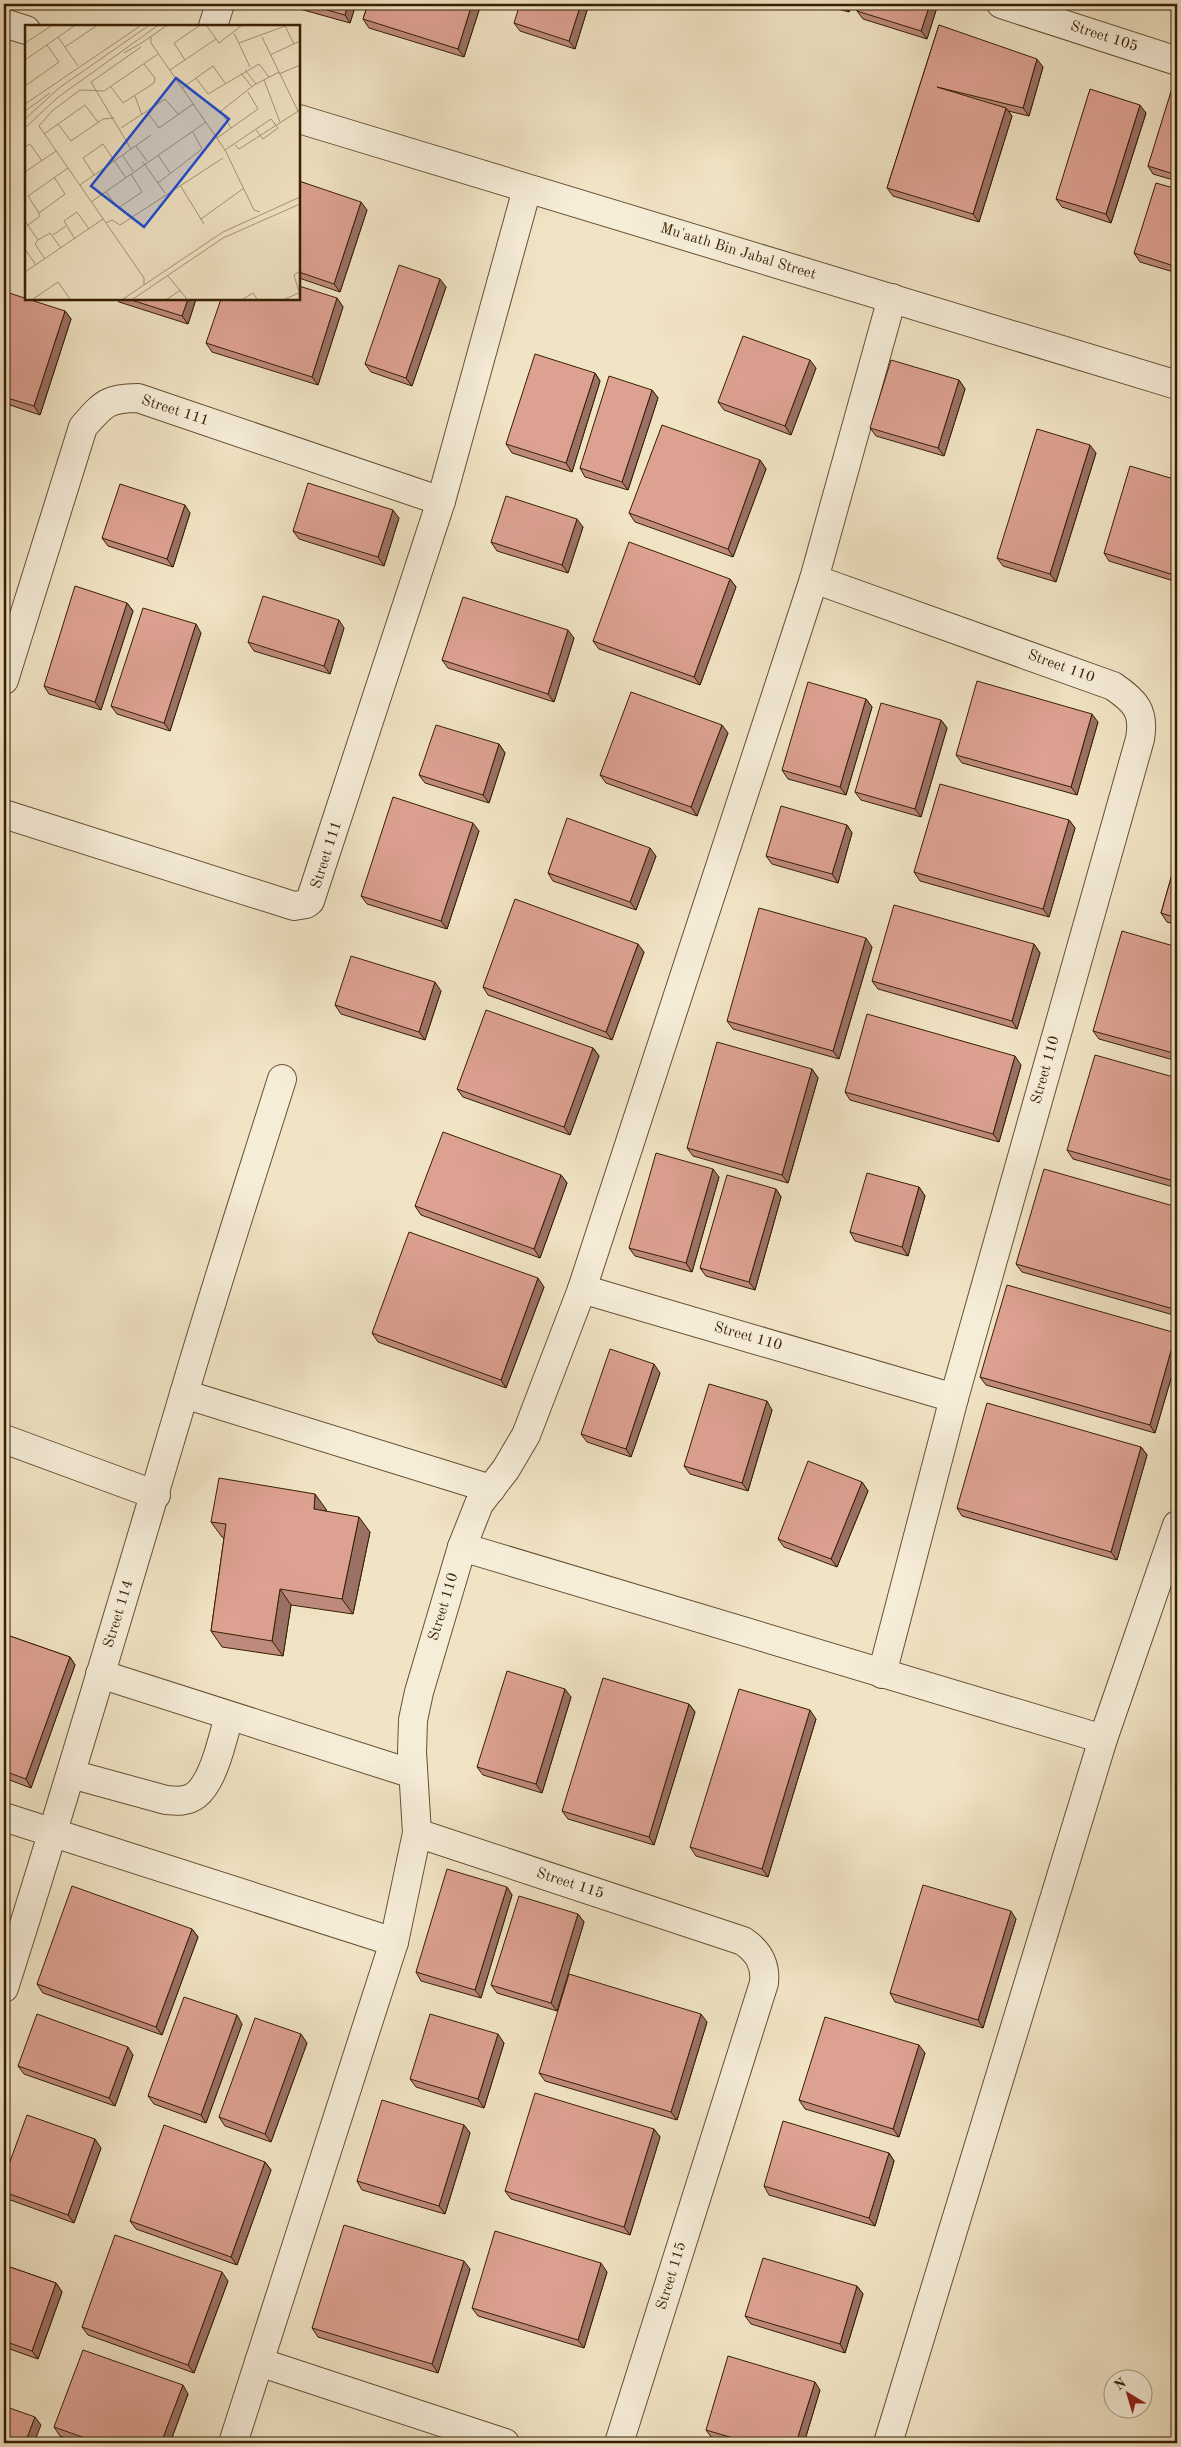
<svg xmlns="http://www.w3.org/2000/svg" width="1181" height="2447" font-family="'Old Standard TT',serif">
<rect width="100%" height="100%" fill="#f1e4c5"/>
<filter id="stains"><feTurbulence type="fractalNoise" baseFrequency=".004" numOctaves="4"/><feColorMatrix values="0 0 0 0 .2 0 0 0 0 .09 0 0 0 0 .02 0 0 0 .5 -.17"/></filter>
<radialGradient id="worn" r=".72"><stop offset=".6" stop-color="#630" stop-opacity="0"/><stop offset="1" stop-color="#630" stop-opacity=".3"/></radialGradient>
<g fill="none" stroke-linecap="round" stroke-linejoin="round">
<defs>
<g id="minor">
<path d="M1001 4 1177 61"/>
<path d="M4 23 26 30"/>
<path d="M213 26 220 4"/>
<path d="M299 119 1177 385"/>
<path d="M814 579 1113 686C1135 701 1145 711 1140 739L954 1398 882 1674"/>
<path d="M4 680 83 427C103 404 107 398 138 398L441 501"/>
<path d="M4 814 294 906 306 904 310 901 441 501 527 189"/>
<path d="M582 1289 954 1398"/>
<path d="M184 1394 491 1489"/>
<path d="M4 1439 156 1495"/>
<path d="M462 1547 1103 1739"/>
<path d="M100 1674 413 1774"/>
<path d="M71 1774 166 1800C177 1801 187 1802 196 1795 214 1781 223 1737 229 1716"/>
<path d="M4 1817 394 1942"/>
<path d="M417 1833 743 1941C758 1951 766 1964 764 1983L619 2443"/>
<path d="M4 1988C67 1791 125 1592 184 1394 215 1288 249 1184 282 1079"/>
<path d="M259 2362 505 2443"/>
<path d="M233 2443 394 1942 417 1833 412 1752 413 1720 419 1692 462 1547 479 1504 506 1469 526 1435 582 1289 814 579 892 298"/>
<path d="M888 2443 1103 1739 1177 1525"/>
</g>
</defs>
<!-- minor casing -->
<use href="#minor" stroke="#665032" stroke-width="30"/>
<!-- minor -->
<use href="#minor" stroke="#f6edd9" stroke-width="28"/>
</g>
<!-- wall -->
<g fill="#be8a7e" stroke="#371f01">
<path d="M282 4H356L350 23Z"/>
<path d="M368 4H481L464 57 369 28 363 19Z"/>
<path d="M589 4 575 49 520 31 514 23Z"/>
<path d="M820 4H851L849 12Z"/>
<path d="M859 4H938L927 39 863 19 857 11Z"/>
<path d="M939 25 1043 67 1029 116 1008 111 1012 116 979 222 893 196 887 188Z"/>
<path d="M1177 86V181L1153 174 1148 166Z"/>
<path d="M1146 113 1111 223 1062 207 1056 199Z"/>
<path d="M299 181 367 210 340 292 299 278Z"/>
<path d="M1177 189V273L1140 262 1134 253Z"/>
<path d="M446 287 412 386 371 372 365 364Z"/>
<path d="M337 298 343 307 318 385 212 352 206 343Z"/>
<path d="M4 299 65 311 71 319 40 415 4 403Z"/>
<path d="M116 299H196L188 324 119 302Z"/>
<path d="M816 368 791 435 724 410 718 402Z"/>
<path d="M595 373 600 381 572 472 512 453 506 444Z"/>
<path d="M959 380 965 389 944 456 876 436 870 428Z"/>
<path d="M652 390 658 398 628 490 585 477 580 468Z"/>
<path d="M1096 453 1056 582 1003 566 997 558Z"/>
<path d="M760 460 766 469 733 557 635 522 629 513Z"/>
<path d="M1177 480V582L1109 561 1104 553Z"/>
<path d="M190 513 173 567 108 546 102 538Z"/>
<path d="M399 518 384 566 299 539 293 531Z"/>
<path d="M583 527 568 573 497 551 491 542Z"/>
<path d="M730 579 736 587 700 685 599 649 593 641Z"/>
<path d="M127 603 133 611 101 710 49 694 44 686Z"/>
<path d="M344 628 330 674 254 651 248 642Z"/>
<path d="M201 633 170 731 117 714 111 706Z"/>
<path d="M574 638 554 702 448 668 442 660Z"/>
<path d="M866 699 872 707 846 795 788 779 782 770Z"/>
<path d="M941 720 947 728 921 817 861 800 855 792Z"/>
<path d="M1098 722 1077 795 962 763 956 755Z"/>
<path d="M728 733 697 816 606 783 600 775Z"/>
<path d="M499 744 505 753 489 803 425 783 419 775Z"/>
<path d="M1069 820 1075 828 1049 917 920 881 914 872Z"/>
<path d="M847 825 852 833 838 883 772 864 766 856Z"/>
<path d="M479 831 447 929 367 904 361 896Z"/>
<path d="M656 856 636 910 553 881 548 873Z"/>
<path d="M1177 857V925L1167 922 1161 913Z"/>
<path d="M1034 944 1040 953 1017 1029 878 989 872 981Z"/>
<path d="M872 947 839 1059 733 1029 727 1021Z"/>
<path d="M1177 947V1061L1099 1039 1093 1031Z"/>
<path d="M644 952 612 1040 488 995 483 987Z"/>
<path d="M441 991 425 1040 341 1014 335 1005Z"/>
<path d="M593 1048 599 1056 570 1135 463 1097 457 1089Z"/>
<path d="M1021 1065 999 1142 850 1100 845 1092Z"/>
<path d="M812 1069 818 1078 788 1183 693 1156 687 1148Z"/>
<path d="M1177 1078V1188L1073 1159 1067 1150Z"/>
<path d="M561 1175 567 1183 540 1258 421 1215 415 1206Z"/>
<path d="M719 1177 692 1272 635 1256 629 1248Z"/>
<path d="M919 1187 925 1196 908 1256 855 1241 850 1232Z"/>
<path d="M776 1189 781 1197 755 1290 706 1276 700 1268Z"/>
<path d="M1177 1207V1316L1022 1272 1016 1264Z"/>
<path d="M544 1287 506 1388 378 1342 372 1333Z"/>
<path d="M1177 1334V1358L1155 1433 986 1385 980 1377Z"/>
<path d="M660 1373 631 1457 587 1442 581 1434Z"/>
<path d="M772 1410 748 1491 690 1474 684 1466Z"/>
<path d="M1141 1447 1147 1455 1117 1560 962 1516 957 1508Z"/>
<path d="M862 1482 868 1491 837 1567 784 1547 778 1539Z"/>
<path d="M326 1509V1511L370 1532 353 1614 291 1605 283 1656 222 1647 211 1631 224 1538 222 1537 211 1522Z"/>
<path d="M4 1634 70 1657 75 1665 31 1788 4 1778Z"/>
<path d="M571 1697 542 1793 483 1775 477 1767Z"/>
<path d="M689 1704 695 1712 654 1845 568 1819 562 1811Z"/>
<path d="M816 1719 768 1877 696 1856 690 1847Z"/>
<path d="M507 1887 512 1895 481 1998 421 1981 416 1972Z"/>
<path d="M578 1914 584 1922 557 2011 497 1993 491 1985Z"/>
<path d="M1016 1919 983 2028 895 2002 890 1993Z"/>
<path d="M192 1929 198 1937 162 2035 43 1993 37 1984Z"/>
<path d="M707 2022 677 2120 545 2081 539 2073Z"/>
<path d="M242 2024 206 2123 154 2104 148 2096Z"/>
<path d="M307 2043 271 2142 225 2126 219 2117Z"/>
<path d="M504 2043 484 2108 416 2087 410 2079Z"/>
<path d="M925 2053 899 2137 805 2109 799 2100Z"/>
<path d="M133 2055 115 2106 24 2074 18 2066Z"/>
<path d="M464 2125 470 2133 445 2214 362 2190 357 2181Z"/>
<path d="M654 2129 660 2137 630 2235 511 2199 505 2191Z"/>
<path d="M101 2148 74 2223 5 2198 4 2196V2178Z"/>
<path d="M889 2153 894 2161 875 2226 769 2195 764 2186Z"/>
<path d="M265 2162 271 2170 237 2265 136 2229 130 2221Z"/>
<path d="M4 2265 56 2283 62 2292 38 2359 4 2347Z"/>
<path d="M470 2269 438 2373 318 2337 312 2328Z"/>
<path d="M607 2272 584 2348 478 2316 472 2308Z"/>
<path d="M228 2281 194 2373 88 2335 82 2327Z"/>
<path d="M857 2286 863 2294 845 2353 751 2324 745 2316Z"/>
<path d="M820 2390 804 2443H728L712 2438 706 2430Z"/>
<path d="M188 2394 170 2443H82L60 2436 54 2427Z"/>
</g>
<!-- shaded-wall -->
<g fill="#9b7166" stroke="#371f01">
<path d="M348 4H356L350 23 345 15Z"/>
<path d="M472 4H481L464 57 458 49Z"/>
<path d="M581 4H589L575 49 569 41Z"/>
<path d="M843 4H851L849 12Z"/>
<path d="M930 4H938L927 39 921 31Z"/>
<path d="M1037 59 1043 67 1029 116 1023 108Z"/>
<path d="M1140 105 1146 113 1111 223 1106 214Z"/>
<path d="M1006 108 1012 116 979 222 973 214Z"/>
<path d="M361 202 367 210 340 292 334 284Z"/>
<path d="M440 279 446 287 412 386 406 378Z"/>
<path d="M337 298 343 307 318 385 312 377Z"/>
<path d="M188 299H196L188 324 182 316Z"/>
<path d="M65 311 71 319 40 415 34 406Z"/>
<path d="M810 360 816 368 791 435 785 426Z"/>
<path d="M595 373 600 381 572 472 566 463Z"/>
<path d="M959 380 965 389 944 456 938 448Z"/>
<path d="M652 390 658 398 628 490 622 482Z"/>
<path d="M1090 445 1096 453 1056 582 1050 574Z"/>
<path d="M760 460 766 469 733 557 728 549Z"/>
<path d="M185 505 190 513 173 567 167 559Z"/>
<path d="M393 510 399 518 384 566 378 557Z"/>
<path d="M577 519 583 527 568 573 562 565Z"/>
<path d="M730 579 736 587 700 685 694 677Z"/>
<path d="M127 603 133 611 101 710 95 702Z"/>
<path d="M339 620 344 628 330 674 324 666Z"/>
<path d="M196 624 201 633 170 731 164 723Z"/>
<path d="M568 630 574 638 554 702 548 694Z"/>
<path d="M866 699 872 707 846 795 840 787Z"/>
<path d="M1092 714 1098 722 1077 795 1071 787Z"/>
<path d="M941 720 947 728 921 817 915 809Z"/>
<path d="M722 725 728 733 697 816 691 807Z"/>
<path d="M499 744 505 753 489 803 483 795Z"/>
<path d="M1069 820 1075 828 1049 917 1043 909Z"/>
<path d="M473 823 479 831 447 929 441 921Z"/>
<path d="M847 825 852 833 838 883 832 874Z"/>
<path d="M650 848 656 856 636 910 630 902Z"/>
<path d="M866 938 872 947 839 1059 833 1051Z"/>
<path d="M638 944 644 952 612 1040 606 1032Z"/>
<path d="M1034 944 1040 953 1017 1029 1012 1021Z"/>
<path d="M435 982 441 991 425 1040 419 1032Z"/>
<path d="M593 1048 599 1056 570 1135 564 1127Z"/>
<path d="M1015 1056 1021 1065 999 1142 993 1134Z"/>
<path d="M812 1069 818 1078 788 1183 782 1175Z"/>
<path d="M713 1169 719 1177 692 1272 686 1263Z"/>
<path d="M561 1175 567 1183 540 1258 534 1249Z"/>
<path d="M919 1187 925 1196 908 1256 902 1247Z"/>
<path d="M776 1189 781 1197 755 1290 749 1282Z"/>
<path d="M538 1278 544 1287 506 1388 501 1380Z"/>
<path d="M1176 1333 1177 1334V1358L1155 1433 1150 1425Z"/>
<path d="M654 1364 660 1373 631 1457 626 1449Z"/>
<path d="M767 1401 772 1410 748 1491 742 1483Z"/>
<path d="M1141 1447 1147 1455 1117 1560 1111 1552Z"/>
<path d="M862 1482 868 1491 837 1567 831 1559Z"/>
<path d="M315 1494 326 1509 325 1525 314 1509Z"/>
<path d="M359 1517 370 1532 353 1614 342 1599Z"/>
<path d="M280 1589 291 1605 283 1656 272 1641Z"/>
<path d="M70 1657 75 1665 31 1788 26 1779Z"/>
<path d="M565 1689 571 1697 542 1793 536 1784Z"/>
<path d="M689 1704 695 1712 654 1845 649 1837Z"/>
<path d="M810 1710 816 1719 768 1877 762 1869Z"/>
<path d="M507 1887 512 1895 481 1998 475 1990Z"/>
<path d="M1011 1911 1016 1919 983 2028 978 2020Z"/>
<path d="M578 1914 584 1922 557 2011 551 2003Z"/>
<path d="M192 1929 198 1937 162 2035 156 2027Z"/>
<path d="M701 2014 707 2022 677 2120 671 2112Z"/>
<path d="M237 2015 242 2024 206 2123 201 2115Z"/>
<path d="M301 2034 307 2043 271 2142 265 2134Z"/>
<path d="M498 2034 504 2043 484 2108 478 2099Z"/>
<path d="M919 2045 925 2053 899 2137 893 2129Z"/>
<path d="M128 2047 133 2055 115 2106 109 2098Z"/>
<path d="M464 2125 470 2133 445 2214 439 2206Z"/>
<path d="M654 2129 660 2137 630 2235 624 2227Z"/>
<path d="M95 2139 101 2148 74 2223 68 2215Z"/>
<path d="M889 2153 894 2161 875 2226 869 2218Z"/>
<path d="M265 2162 271 2170 237 2265 231 2257Z"/>
<path d="M464 2261 470 2269 438 2373 432 2364Z"/>
<path d="M601 2263 607 2272 584 2348 578 2340Z"/>
<path d="M222 2272 228 2281 194 2373 188 2365Z"/>
<path d="M56 2283 62 2292 38 2359 32 2351Z"/>
<path d="M857 2286 863 2294 845 2353 840 2344Z"/>
<path d="M815 2382 820 2390 804 2443H796Z"/>
<path d="M183 2385 188 2394 170 2443H161Z"/>
<path d="M35 2417 41 2425 34 2443H25Z"/>
</g>
<!-- building -->
<g fill="#dda192" stroke="#371f01">
<path d="M306 4H348L345 15Z"/>
<path d="M368 4H472L458 49 363 19Z"/>
<path d="M520 4H581L569 41 514 23Z"/>
<path d="M859 4H930L921 31 857 11Z"/>
<path d="M939 25 1037 59 1023 108 937 87 1006 108 973 214 887 188Z"/>
<path d="M1173 85 1177 86V175L1148 166Z"/>
<path d="M1090 89 1140 105 1106 214 1056 199Z"/>
<path d="M299 181 361 202 334 284 299 272Z"/>
<path d="M1156 183 1177 189V267L1134 253Z"/>
<path d="M399 265 440 279 406 378 365 364Z"/>
<path d="M299 286 337 298 312 377 206 343 221 299H299Z"/>
<path d="M6 292 65 311 34 406 4 397V299Z"/>
<path d="M128 299H188L182 316Z"/>
<path d="M743 336 810 360 785 426 718 402Z"/>
<path d="M535 354 595 373 566 463 506 444Z"/>
<path d="M891 360 959 380 938 448 870 428Z"/>
<path d="M609 376 652 390 622 482 580 468Z"/>
<path d="M662 425 760 460 728 549 629 513Z"/>
<path d="M1037 429 1090 445 1050 574 997 558Z"/>
<path d="M1130 466 1177 480V576L1104 553Z"/>
<path d="M308 483 393 510 378 557 293 531Z"/>
<path d="M120 484 185 505 167 559 102 538Z"/>
<path d="M506 496 577 519 562 565 491 542Z"/>
<path d="M629 542 730 579 694 677 593 641Z"/>
<path d="M75 586 127 603 95 702 44 686Z"/>
<path d="M263 596 339 620 324 666 248 642Z"/>
<path d="M463 597 568 630 548 694 442 660Z"/>
<path d="M143 608 196 624 164 723 111 706Z"/>
<path d="M977 681 1092 714 1071 787 956 755Z"/>
<path d="M808 682 866 699 840 787 782 770Z"/>
<path d="M631 692 722 725 691 807 600 775Z"/>
<path d="M881 703 941 720 915 809 855 792Z"/>
<path d="M436 725 499 744 483 795 419 775Z"/>
<path d="M940 784 1069 820 1043 909 914 872Z"/>
<path d="M393 797 473 823 441 921 361 896Z"/>
<path d="M781 806 847 825 832 874 766 856Z"/>
<path d="M567 818 650 848 630 902 548 873Z"/>
<path d="M1177 857V918L1161 913Z"/>
<path d="M515 899 638 944 606 1032 483 987Z"/>
<path d="M894 905 1034 944 1012 1021 872 981Z"/>
<path d="M759 908 866 938 833 1051 727 1021Z"/>
<path d="M1122 931 1177 947V1054L1093 1031Z"/>
<path d="M351 956 435 982 419 1032 335 1005Z"/>
<path d="M486 1010 593 1048 564 1127 457 1089Z"/>
<path d="M867 1014 1015 1056 993 1134 845 1092Z"/>
<path d="M717 1042 812 1069 782 1175 687 1148Z"/>
<path d="M1095 1055 1177 1078V1182L1067 1150Z"/>
<path d="M443 1132 561 1175 534 1249 415 1206Z"/>
<path d="M656 1153 713 1169 686 1263 629 1248Z"/>
<path d="M1044 1169 1177 1207V1310L1016 1264Z"/>
<path d="M867 1173 919 1187 902 1247 850 1232Z"/>
<path d="M727 1175 776 1189 749 1282 700 1268Z"/>
<path d="M409 1232 538 1278 501 1380 372 1333Z"/>
<path d="M1007 1285 1176 1333 1150 1425 980 1377Z"/>
<path d="M610 1349 654 1364 626 1449 581 1434Z"/>
<path d="M709 1384 767 1401 742 1483 684 1466Z"/>
<path d="M987 1403 1141 1447 1111 1552 957 1508Z"/>
<path d="M808 1461 862 1482 831 1559 778 1539Z"/>
<path d="M219 1478 315 1494 314 1509 359 1517 342 1599 280 1589 272 1641 211 1631 226 1524 211 1522Z"/>
<path d="M4 1634 70 1657 26 1779 4 1771Z"/>
<path d="M507 1671 565 1689 536 1784 477 1767Z"/>
<path d="M603 1678 689 1704 649 1837 562 1811Z"/>
<path d="M739 1689 810 1710 762 1869 690 1847Z"/>
<path d="M447 1869 507 1887 475 1990 416 1972Z"/>
<path d="M923 1885 1011 1911 978 2020 890 1993Z"/>
<path d="M72 1886 192 1929 156 2027 37 1984Z"/>
<path d="M519 1896 578 1914 551 2003 491 1985Z"/>
<path d="M569 1974 701 2014 671 2112 539 2073Z"/>
<path d="M184 1997 237 2015 201 2115 148 2096Z"/>
<path d="M37 2014 128 2047 109 2098 18 2066Z"/>
<path d="M430 2014 498 2034 478 2099 410 2079Z"/>
<path d="M825 2017 919 2045 893 2129 799 2100Z"/>
<path d="M255 2018 301 2034 265 2134 219 2117Z"/>
<path d="M535 2093 654 2129 624 2227 505 2191Z"/>
<path d="M382 2100 464 2125 439 2206 357 2181Z"/>
<path d="M27 2115 95 2139 68 2215 4 2192V2178Z"/>
<path d="M783 2121 889 2153 869 2218 764 2186Z"/>
<path d="M164 2125 265 2162 231 2257 130 2221Z"/>
<path d="M344 2225 464 2261 432 2364 312 2328Z"/>
<path d="M495 2231 601 2263 578 2340 472 2308Z"/>
<path d="M115 2235 222 2272 188 2365 82 2327Z"/>
<path d="M763 2258 857 2286 840 2344 745 2316Z"/>
<path d="M4 2265 56 2283 32 2351 4 2341Z"/>
<path d="M83 2350 183 2385 161 2443H99L54 2427Z"/>
<path d="M728 2356 815 2382 796 2443H750L706 2430Z"/>
<path d="M4 2406 35 2417 25 2443H4Z"/>
</g>
<g text-anchor="middle" dominant-baseline="central" stroke-width="4" stroke-linejoin="round" paint-order="stroke">
<!-- street labels -->
<g font-size="15" fill="#371f01" stroke="#f6edd9">
<text transform="translate(1104 37) rotate(18)">Street 105</text>
<text transform="translate(738 252) rotate(17)">Mu'aath Bin Jabal Street</text>
<text transform="translate(175 411) rotate(18)">Street 111</text>
<text transform="translate(1061 667) rotate(20)">Street 110</text>
<text transform="translate(327 855) rotate(-72)">Street 111</text>
<text transform="translate(1046 1070) rotate(-74)">Street 110</text>
<text transform="translate(748 1337) rotate(16)">Street 110</text>
<text transform="translate(444 1607) rotate(-73)">Street 110</text>
<text transform="translate(119 1614) rotate(-73)">Street 114</text>
<text transform="translate(570 1884) rotate(18)">Street 115</text>
<text transform="translate(672 2276) rotate(-73)">Street 115</text>
</g>
</g>
<!-- overview -->
<g transform="translate(25 25)">
<rect width="275" height="275" fill="#f1e4c5"/>
<path fill="none" stroke="#a79577" stroke-width="1" d="M182 1 194 18 216 1M209 8 225 42M126 11V18L200 125 229 185 235 187M33 12 53 41M237 12 273 86M93 16 115 1M118 17 141 1M0 18 26 1M214 18 260 1 269 19M40 22 71 1M99 28 118 17M245 30 275 16M0 35 49 1M160 35 149 18 174 1M145 45 191 14M220 45 231 59M216 48 227 62M254 49 275 40M171 53 183 69 234 39 244 52M239 55 255 97M0 61 34 37 22 20M86 62 98 78 129 58 130 53 119 39M157 63 188 41 200 58M110 71 117 90M0 79 93 16M0 86 25 68M122 87 134 103 168 79M0 94 34 63 123 1M33 99 46 116 78 94 89 93M0 103 32 73 132 1M96 103 140 74 154 90M206 103 196 86 229 60 254 47M19 109 60 80 73 97M192 113 233 84 223 67M210 120 214 124 275 85M111 121 122 136M0 122 5 119 17 136M106 124 66 57 116 22M200 125 246 94 253 103 238 114 231 105M133 130 145 148M98 131 108 146M118 137 140 168M0 147 31 126M69 150 58 133 78 119 101 153M133 158 177 124 168 107M55 160 126 110M155 160 179 199M81 167 93 183 117 167 106 149M66 177 181 97M14 188 3 171 43 143M14 188 40 169 29 152M176 194 219 163M0 196 13 215M81 198 87 195 95 200 198 133M3 200 14 192V188M28 210 41 201M50 214 39 196 52 187 64 204M0 224 11 240M20 234 10 219 13 215 25 208 36 223M275 246 269 250 275 270M0 247 78 194M143 251 162 274M119 260V253L14 101 27 86 55 65 79 66 133 29M8 274 33 257 45 274M98 274 198 207 275 172M108 274 198 213 275 179M142 274 156 265M218 274 228 268 232 274M260 274 274 268"/>
<path fill="#1d4ed8" fill-opacity="0.15" stroke="#1d4ed8" stroke-width="2.5" d="M151 53 204 94 119 202 66 161Z"/>
<rect width="275" height="275" fill="none" stroke="#371f01" stroke-width="2.5"/>
</g>
<!-- margin -->
<rect width="1181" height="2447" fill="none" stroke="#f1e4c5" stroke-width="20"/>
<rect x="5" y="5" width="1171" height="2437" fill="none" stroke="#371f01" stroke-width="2.5"/>
<rect x="10" y="10" width="1161" height="2427" fill="none" stroke="#371f01"/>
<!-- north arrow -->
<g transform="translate(1128 2394) rotate(322)"><circle r="24" fill="#f6edd9" stroke="#aa9b83"/>
<path d="M0-4L9 19L0 12L-9 19Z" fill="#8f2418"/>
<text y="-8" font-size="14" font-weight="bold" text-anchor="middle" fill="#371f01">N</text>
</g>
<rect width="100%" height="100%" filter="url(#stains)"/>
<rect width="100%" height="100%" fill="url(#worn)"/>
</svg>
